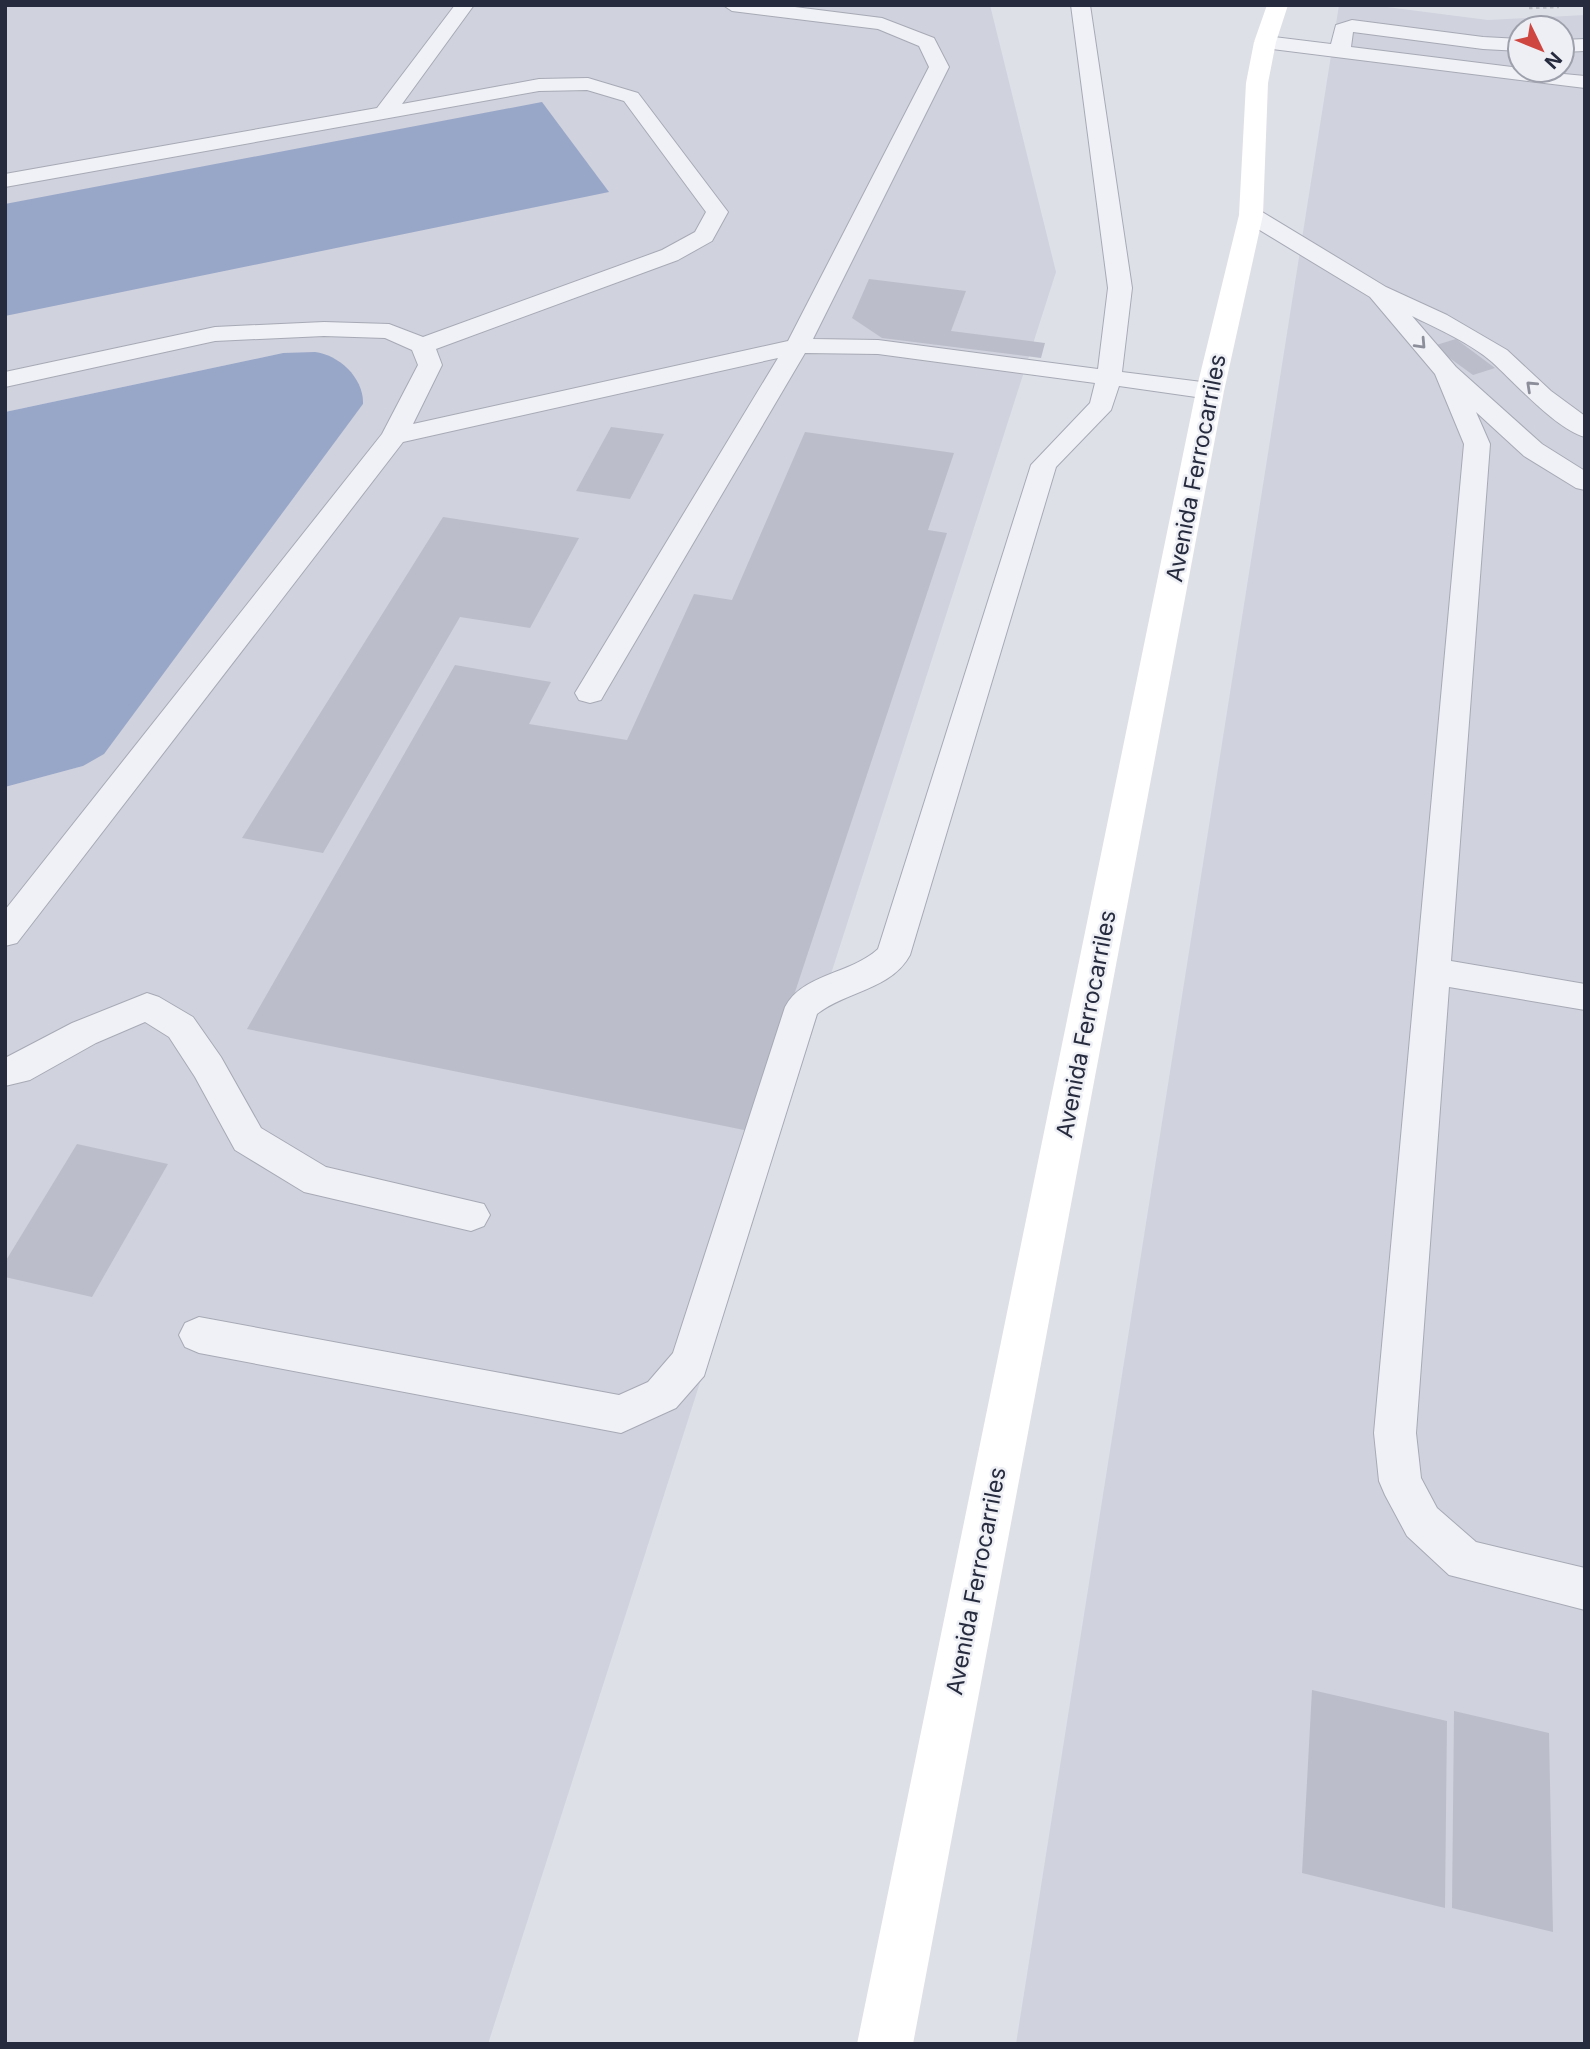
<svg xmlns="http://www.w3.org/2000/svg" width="1590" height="2049" font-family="Inter,sans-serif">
<rect width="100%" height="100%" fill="#dee0e8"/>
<!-- built -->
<g fill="#d0d2dd" fill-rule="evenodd">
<path d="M5 5H990L1056 272 488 2044H5V787L83 766 363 404 283 353 5 412Z"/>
<path d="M1339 5H1371L1488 20 1585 15V2044H1016ZM1520 28H1562V70H1520Z"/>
</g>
<!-- water -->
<g fill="#98a6c8">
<path d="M542 102 609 192 5 316V204Z"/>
<path d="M315 352C339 355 364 378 363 404L104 754 83 766 5 787V412L283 353Z"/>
</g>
<!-- building -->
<g fill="#bbbeca">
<path d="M869 279 966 291 951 331 1045 343 1041 358 882 338 852 318Z"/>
<path d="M1456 339 1495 368 1473 375 1433 346Z"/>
<path d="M611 427 664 434 630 499 576 491Z"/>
<path d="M805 432 954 453 928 530 947 533 749 1131 247 1029 455 665 551 682 529 724 627 740 694 594 732 600Z"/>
<path d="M443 517 579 538 530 628 460 617 323 853 242 838Z"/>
<path d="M77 1144 168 1164 92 1297 5 1277V1262Z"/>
<path d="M1312 1690 1447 1721 1445 1908 1302 1873Z"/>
<path d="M1454 1711 1549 1733 1553 1932 1452 1908Z"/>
</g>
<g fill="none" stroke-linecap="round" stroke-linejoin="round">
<defs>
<g id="lane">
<path d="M455 5H474L402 104 539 79 588 78 638 93 728 212 712 241 678 260 436 349 442 365 413 424 788 341 929 67 919 46 878 29 732 11 723 5H779L882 18 934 38 949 67 813 339 878 340 1098 369 1108 288 1071 5H1090L1132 288 1122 372 1210 383 1219 386 1223 391 1219 396 1210 399 1119 386 1111 410 1056 467 910 955C891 990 846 991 817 1014L704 1376 676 1408 621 1433 199 1353 185 1347 179 1335 185 1323 199 1317 619 1395 648 1382 673 1353 785 1007C802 974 851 974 878 949L1031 465 1090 403 1095 383 878 354 805 353 605 693 601 700 590 703 579 700 575 693 778 358 403 442 17 943 5 946V910L382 434 418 365 412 350 385 338 324 336 215 341 5 387V372L215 327 324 322 389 324 423 337 662 250 695 232 706 212 624 101 587 90 539 91 5 187V174L377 108Z"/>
<path d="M1352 20 1483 37 1520 39V51L1483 49 1353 32 1351 47 1520 68V70L1585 76V88L1265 48 1255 42 1265 36 1331 44 1336 25Z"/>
<path d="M1585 39V51L1562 52V40Z"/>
<path d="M1251 208 1259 210 1386 287 1447 315 1507 350 1551 391 1585 416V437C1556 429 1515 383 1492 362 1470 343 1438 329 1412 316L1456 367 1542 444 1585 471V490L1576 488 1524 456 1476 412 1490 444 1451 961 1585 984V1010L1449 987 1416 1433 1421 1478 1437 1508 1476 1542 1585 1568V1610L1449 1575 1407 1536 1385 1495 1379 1481 1374 1433 1464 444 1435 374 1370 297 1243 220 1240 215 1243 210Z"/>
<path d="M147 993 159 997 193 1017 221 1057 261 1128 326 1167 484 1204 490 1215 484 1226 471 1231 304 1192 235 1150 195 1077 169 1037 145 1022 96 1043 30 1080 5 1086V1058L72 1023Z"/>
</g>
</defs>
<!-- lane casing -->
<use href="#lane" stroke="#a7aab5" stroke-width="2"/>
<!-- path -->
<path stroke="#bcbec6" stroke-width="2.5" stroke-dasharray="3.5 3.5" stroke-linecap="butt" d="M1529 8 1559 7"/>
<!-- lane -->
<use href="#lane" fill="#f0f1f6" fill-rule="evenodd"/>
<!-- secondary -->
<path fill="#fff" fill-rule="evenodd" d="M1267 5H1288L1276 42 1268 83 1263 215 1224 391 913 2044H857L1196 391 1239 215 1246 83 1254 42Z"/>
</g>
<!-- one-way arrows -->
<defs><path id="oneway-chevron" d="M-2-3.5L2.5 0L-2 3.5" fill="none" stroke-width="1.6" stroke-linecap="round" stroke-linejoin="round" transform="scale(1.75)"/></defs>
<g stroke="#8c8e9a">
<use href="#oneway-chevron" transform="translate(1421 344) rotate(47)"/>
<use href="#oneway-chevron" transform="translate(1531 386) rotate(-137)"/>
</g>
<g text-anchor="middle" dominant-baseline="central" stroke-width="5" stroke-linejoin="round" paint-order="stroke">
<!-- street labels -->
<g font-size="23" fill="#272b3e" stroke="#edeff5">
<text transform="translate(1196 468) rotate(-79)">Avenida Ferrocarriles</text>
<text transform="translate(1086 1024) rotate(-79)">Avenida Ferrocarriles</text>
<text transform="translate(976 1581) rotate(-79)">Avenida Ferrocarriles</text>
</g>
</g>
<!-- border -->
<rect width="1590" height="2049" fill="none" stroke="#272b3e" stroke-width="14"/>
<!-- north arrow -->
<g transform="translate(1541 49) rotate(133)"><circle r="33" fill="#edeff5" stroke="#9ea1ac" stroke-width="2"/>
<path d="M0-5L12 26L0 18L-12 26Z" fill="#cf4640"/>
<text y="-10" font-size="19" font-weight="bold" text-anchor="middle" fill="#272b3e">N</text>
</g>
</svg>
